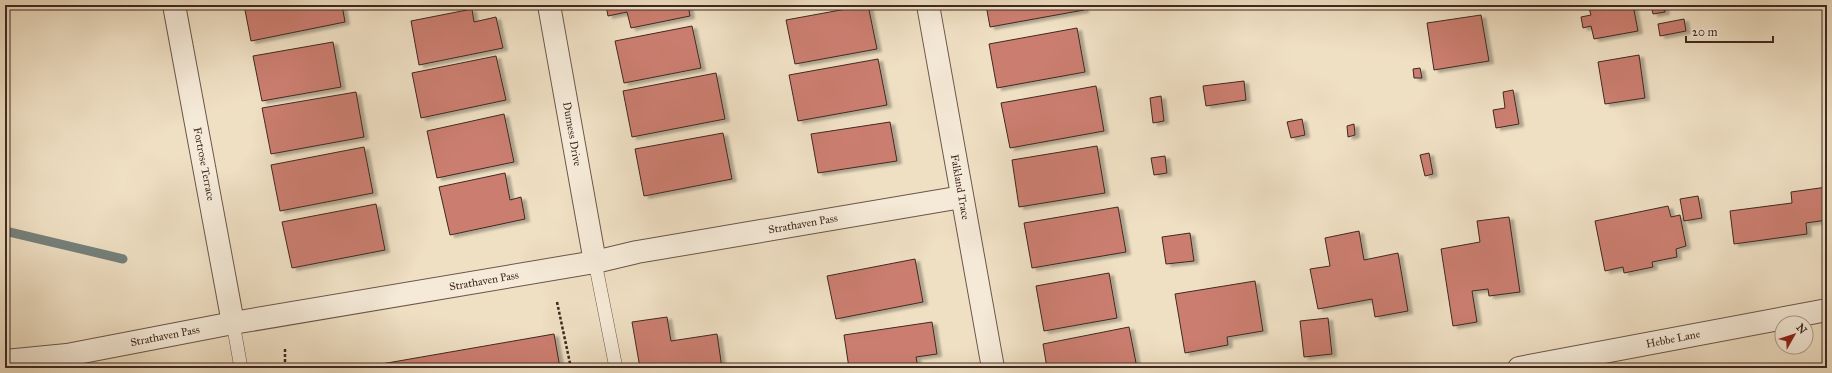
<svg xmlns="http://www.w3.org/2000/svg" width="1832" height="373" font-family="'IM FELL Great Primer',serif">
<defs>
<filter id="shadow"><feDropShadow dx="4.5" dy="2.5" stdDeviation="1" flood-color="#0004"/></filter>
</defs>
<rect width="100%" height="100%" fill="#efdfc3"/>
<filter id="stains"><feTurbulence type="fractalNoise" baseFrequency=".005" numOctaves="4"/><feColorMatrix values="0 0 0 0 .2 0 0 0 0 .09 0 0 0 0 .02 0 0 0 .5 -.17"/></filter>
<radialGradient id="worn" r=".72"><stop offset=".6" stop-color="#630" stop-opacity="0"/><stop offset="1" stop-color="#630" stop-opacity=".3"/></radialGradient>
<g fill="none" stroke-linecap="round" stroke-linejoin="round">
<!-- stream -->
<path stroke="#75817c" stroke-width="9" d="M5 231 123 259"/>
</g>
<!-- building -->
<g fill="#cb7e6f" stroke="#3e2921" filter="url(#shadow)">
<path d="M244 5H342L345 22 251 41Z"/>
<path d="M606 5H688L690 16 631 28 627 12 608 16Z"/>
<path d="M868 5 877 49 795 64 786 20Z"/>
<path d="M986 5H1084V10L990 27Z"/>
<path d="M1606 5H1633L1638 31 1594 39 1591 26 1583 28 1581 17 1591 15 1589 8Z"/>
<path d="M1651 5H1664L1665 12 1653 14Z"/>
<path d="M472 9 474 22 496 17 503 48 419 65 411 21Z"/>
<path d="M1481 15 1489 61 1434 70 1427 23Z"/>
<path d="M1684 19 1686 31 1660 36 1658 24Z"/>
<path d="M692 26 701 68 624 83 615 41Z"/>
<path d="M1077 28 1085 72 997 88 989 44Z"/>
<path d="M333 42 341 87 262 101 253 56Z"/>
<path d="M1639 55 1645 98 1605 104 1598 62Z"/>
<path d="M496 56 506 100 421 118 412 73Z"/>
<path d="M878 59 887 105 798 121 789 75Z"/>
<path d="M1420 68 1422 78H1414L1413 69Z"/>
<path d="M716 73 725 119 632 137 623 91Z"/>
<path d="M1244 81 1246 100 1206 106 1203 86Z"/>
<path d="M1096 86 1104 131 1010 148 1001 103Z"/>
<path d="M1513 90 1519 124 1496 128 1493 110 1505 108 1503 92Z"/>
<path d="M356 92 364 137 271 154 262 108Z"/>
<path d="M1161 96 1164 121 1153 123 1150 98Z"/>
<path d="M504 114 514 162 437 178 427 131Z"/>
<path d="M1302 119 1305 135 1291 138 1287 122Z"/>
<path d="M890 122 897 161 818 173 811 134Z"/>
<path d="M1354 124 1355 135 1348 137 1347 126Z"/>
<path d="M723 133 732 179 644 196 635 149Z"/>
<path d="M1097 146 1105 193 1019 207 1012 160Z"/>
<path d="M364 147 373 193 280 211 271 165Z"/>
<path d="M1429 153 1433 174 1425 176 1420 155Z"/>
<path d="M1165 156 1167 173 1154 175 1151 158Z"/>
<path d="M505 173 510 200 521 197 525 219 450 235 439 187Z"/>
<path d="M1827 187V220L1806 223 1807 234 1734 244 1730 211 1792 203 1791 192Z"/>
<path d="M1698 196 1702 218 1684 221 1680 199Z"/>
<path d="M376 204 385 250 292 268 282 222Z"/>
<path d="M1668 206 1671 217 1680 215 1686 246 1676 249 1677 257 1652 262 1653 267 1624 273 1623 267 1605 271 1595 221Z"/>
<path d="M1118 207 1126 252 1032 268 1024 223Z"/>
<path d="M1509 217 1520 292 1489 296 1488 289 1472 291 1477 322 1453 326 1441 249 1480 242 1477 221Z"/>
<path d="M1359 231 1364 260 1398 253 1408 311 1375 317 1372 299 1318 309 1310 269 1330 266 1325 238Z"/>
<path d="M1190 233 1194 261 1166 264 1162 237Z"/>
<path d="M915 259 923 302 836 319 827 276Z"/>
<path d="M1109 273 1117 318 1044 331 1036 286Z"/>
<path d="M1255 281 1263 331 1227 337 1228 345 1185 353 1175 294Z"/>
<path d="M667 317 671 341 717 334 722 368H640L632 322Z"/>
<path d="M1328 318 1332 354 1304 357 1300 321Z"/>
<path d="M932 322 937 354 916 357 918 368H849L844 335Z"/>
<path d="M1129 327 1137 368H1047L1043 344Z"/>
<path d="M554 334 560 368 364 367Z"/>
</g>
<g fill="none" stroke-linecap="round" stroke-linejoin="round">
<defs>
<g id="service">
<path d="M595 262 616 368"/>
<path d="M233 323 241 368"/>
</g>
<g id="minor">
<path d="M174 5 233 323"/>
<path d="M549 5 595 262"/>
<path d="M928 5 993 368"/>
<path d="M5 361 67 355 233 323 595 262 637 252 962 197"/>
<path d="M1519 368 1827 310"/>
</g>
</defs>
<!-- service casing -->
<use href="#service" stroke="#6a564a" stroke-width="14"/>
<!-- minor casing -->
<use href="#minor" stroke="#6a564a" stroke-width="24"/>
<!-- path -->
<g stroke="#3e2921" stroke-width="2.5" stroke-dasharray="3 2" stroke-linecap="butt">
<path d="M557 302 571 368"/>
<path d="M285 349V368"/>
</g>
<!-- service -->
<use href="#service" stroke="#f5ead8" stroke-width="13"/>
<!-- minor -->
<use href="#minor" stroke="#f5ead8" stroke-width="22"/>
</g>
<g text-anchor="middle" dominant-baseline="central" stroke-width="4" stroke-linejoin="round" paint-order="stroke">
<!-- street labels -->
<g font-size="11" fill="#3e2921" stroke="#f5ead8">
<text transform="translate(572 134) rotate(80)">Durness Drive</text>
<text transform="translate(204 164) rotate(79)">Fortrose Terrace</text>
<text transform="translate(960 187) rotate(80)">Falkland Trace</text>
<text transform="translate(803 224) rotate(-10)">Strathaven Pass</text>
<text transform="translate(484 281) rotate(-10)">Strathaven Pass</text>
<text transform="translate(165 336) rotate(-11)">Strathaven Pass</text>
<text transform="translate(1673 339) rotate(-11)">Hebbe Lane</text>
</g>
</g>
<!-- margin -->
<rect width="1832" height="373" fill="none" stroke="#efdfc3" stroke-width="20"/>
<rect x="6" y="6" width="1820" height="361" fill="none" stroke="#3e2921" stroke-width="2"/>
<rect x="10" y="10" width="1812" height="353" fill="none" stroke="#3e2921"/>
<!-- north arrow -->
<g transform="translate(1794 335) rotate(51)"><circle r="19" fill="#f5ead8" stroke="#ac9d8f"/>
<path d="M0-3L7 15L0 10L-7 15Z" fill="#8f2418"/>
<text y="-6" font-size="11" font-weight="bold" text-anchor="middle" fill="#3e2921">N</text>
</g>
<!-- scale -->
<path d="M1686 36v6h87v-6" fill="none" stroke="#3e2921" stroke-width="2"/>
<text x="1692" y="36" font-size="12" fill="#3e2921" stroke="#f5ead8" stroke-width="3" paint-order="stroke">20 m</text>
<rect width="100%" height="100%" filter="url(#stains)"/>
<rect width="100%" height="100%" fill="url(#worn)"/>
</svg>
